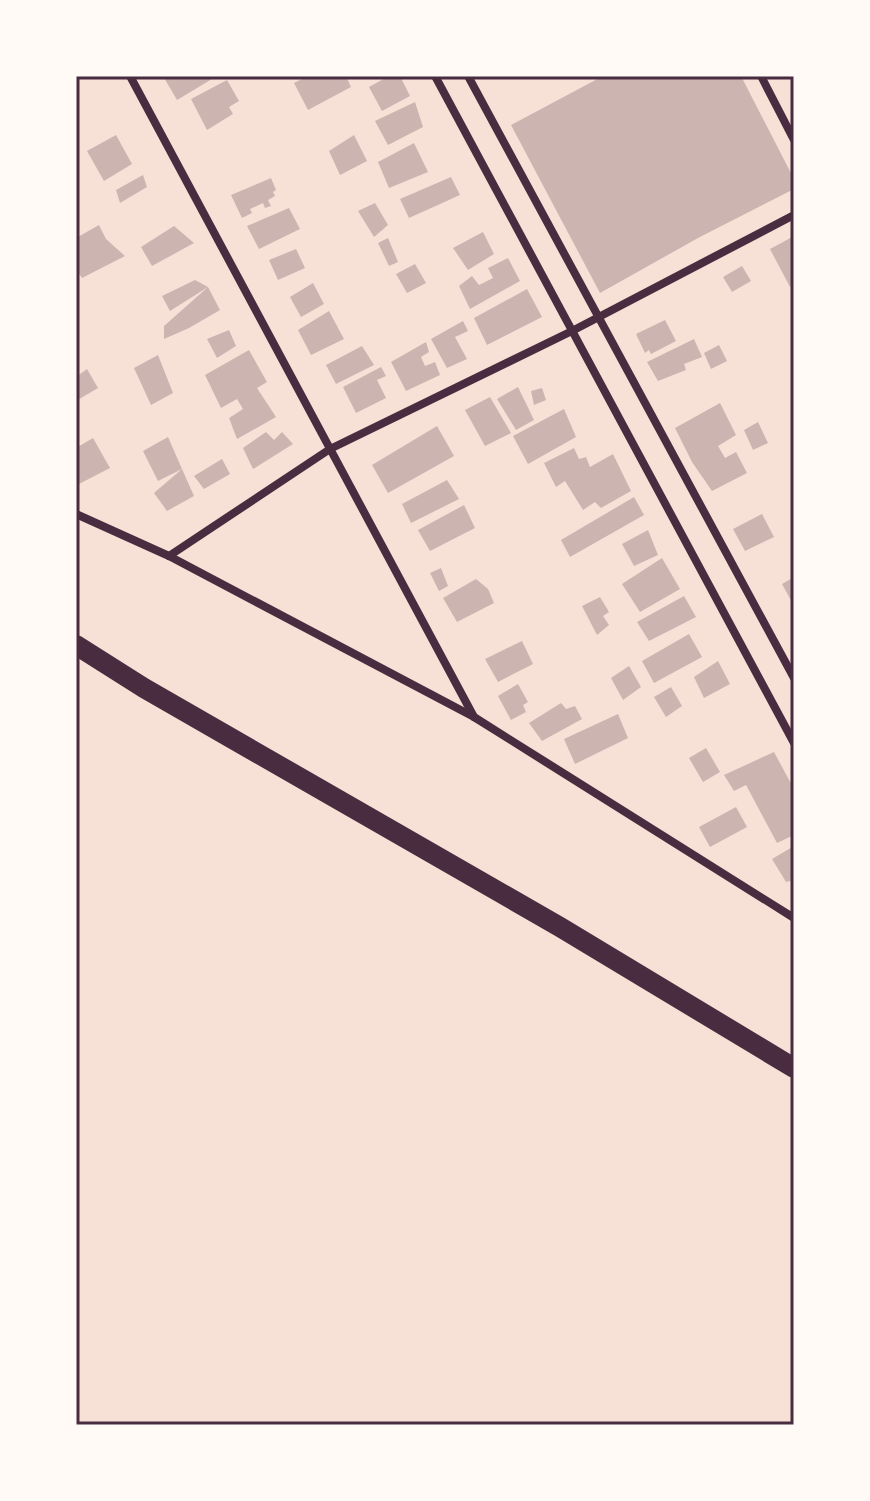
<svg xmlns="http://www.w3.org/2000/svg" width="870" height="1501" font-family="'Varela Round',sans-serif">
<rect width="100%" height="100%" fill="#f7e1d7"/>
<!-- building -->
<g fill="#ccb4b1">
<path d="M163 76H217L177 100Z"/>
<path d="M308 76H346L351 87 308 110 294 83Z"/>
<path d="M389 76H400L410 96 382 111 369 87Z"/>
<path d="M603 76H741L794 179V189L698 238 600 293 511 125Z"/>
<path d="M227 80 239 101 229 107 233 114 207 130 191 99Z"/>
<path d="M415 102 423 127 388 145 375 121Z"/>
<path d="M116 135 132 164 104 181 87 151Z"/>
<path d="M354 135 367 161 340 175 329 151Z"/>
<path d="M414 143 428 172 389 188 378 162Z"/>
<path d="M143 175 147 187 120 203 116 190Z"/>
<path d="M451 177 460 195 409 218 400 199Z"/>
<path d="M271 178 276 190 273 192 275 196 268 200 271 206 265 208 263 203 250 209 252 213 242 218 231 195Z"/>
<path d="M375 203 388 225 374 237 358 211Z"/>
<path d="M289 208 300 229 259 249 247 226Z"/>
<path d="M99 225 106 239 125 256 82 278 76 269V238Z"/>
<path d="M174 226 194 243 152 266 141 247Z"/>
<path d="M483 232 494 254 468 270 453 248Z"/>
<path d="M794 236V285L790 287 770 249Z"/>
<path d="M388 238 398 262 389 266 378 243Z"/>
<path d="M296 249 305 268 278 280 269 260Z"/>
<path d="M508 258 520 281 470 309 459 286 472 276 479 285 493 278 488 268Z"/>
<path d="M415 264 426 283 407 293 396 274Z"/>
<path d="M742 266 751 281 732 292 723 277Z"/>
<path d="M195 280 208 287 220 310 189 328 164 339V326L208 287 170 311 162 296Z"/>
<path d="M313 283 324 304 301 317 290 297Z"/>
<path d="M527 289 542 317 487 345 474 318Z"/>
<path d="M329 311 344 339 311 355 298 330Z"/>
<path d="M665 320 676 341 651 354 649 350 645 353 636 334Z"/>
<path d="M463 321 468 331 455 337 467 359 447 368 431 339Z"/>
<path d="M229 330 236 346 217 358 207 339Z"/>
<path d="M694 339 702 357 684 364 686 370 658 381 647 362Z"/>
<path d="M426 342 429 352 421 357 425 366 435 362 440 375 406 391 391 362Z"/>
<path d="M719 345 727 361 711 369 704 353Z"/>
<path d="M362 346 374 365 336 384 326 365Z"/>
<path d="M249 350 267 382 257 388 276 417 237 439 229 418 243 409 237 399 221 408 205 375Z"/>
<path d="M158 355 173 393 151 405 134 368Z"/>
<path d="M381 367 386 376 377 380 386 398 356 413 343 387Z"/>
<path d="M87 369 98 388 76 401V377Z"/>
<path d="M518 387 534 420 516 430 497 399Z"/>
<path d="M542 388 546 400 534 405 531 391Z"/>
<path d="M490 397 511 433 485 446 465 410Z"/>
<path d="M720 403 736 435 718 446 725 458 736 452 747 473 712 491 692 462 675 428Z"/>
<path d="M564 409 576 437 528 464 513 436Z"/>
<path d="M758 422 768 443 753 450 744 430Z"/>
<path d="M437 426 454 456 388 493 372 465Z"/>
<path d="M266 432 274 440 282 432 293 444 253 469 243 448Z"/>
<path d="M168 437 182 469 158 481 143 451Z"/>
<path d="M93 438 110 468 79 484 76 479V448Z"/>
<path d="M574 448 579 459 586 457 590 467 613 454 631 491 601 508 595 502 583 510 565 481 556 487 544 463Z"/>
<path d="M222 459 230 474 204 489 194 476Z"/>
<path d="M182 469 194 496 167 511 154 493Z"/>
<path d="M447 480 459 499 411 523 402 504Z"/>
<path d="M634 497 644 515 570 557 561 540Z"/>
<path d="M464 505 475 528 430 551 418 530Z"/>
<path d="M762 514 774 537 745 551 733 529Z"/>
<path d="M648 530 658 555 634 566 622 544Z"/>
<path d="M662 558 680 589 640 612 622 584Z"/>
<path d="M441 568 448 586 439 591 430 573Z"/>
<path d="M794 577V606L782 584Z"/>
<path d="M476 579 488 589 494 603 457 622 443 598Z"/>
<path d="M684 596 696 617 649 641 637 622Z"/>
<path d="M600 597 609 612 603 616 609 625 597 635 582 606Z"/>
<path d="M689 634 702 657 654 683 642 661Z"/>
<path d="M522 641 533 664 498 682 485 659Z"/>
<path d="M718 661 730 684 704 698 694 677Z"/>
<path d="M629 666 641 687 623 700 611 678Z"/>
<path d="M518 684 528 702 523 705 526 712 511 720 498 696Z"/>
<path d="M671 687 682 706 666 717 654 697Z"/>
<path d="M561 703 566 709 575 706 582 719 542 741 529 723Z"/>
<path d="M618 714 628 738 575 764 564 739Z"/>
<path d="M706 748 720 772 703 782 689 758Z"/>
<path d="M774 752 794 789V826L792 827 794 835 777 843 746 785 734 791 724 775Z"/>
<path d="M736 807 747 827 710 847 699 827Z"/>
<path d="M794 846V880L786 882 772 859Z"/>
</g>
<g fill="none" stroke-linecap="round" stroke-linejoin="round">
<!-- minor -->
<g stroke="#4a2c40" stroke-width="8">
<path d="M130 76 474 717"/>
<path d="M435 76 794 743"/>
<path d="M468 76 794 678"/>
<path d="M761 76 794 140"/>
<path d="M76 514 169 556 474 717 794 918"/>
<path d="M169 556 330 449 572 331 794 215"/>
</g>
<!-- primary -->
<path stroke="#4a2c40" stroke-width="20" d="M76 645 144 688 560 927 794 1068"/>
</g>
<!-- border -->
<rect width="870" height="1501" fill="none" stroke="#fffaf5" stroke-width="156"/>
<rect x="78" y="78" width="714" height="1345" fill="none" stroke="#4a2c40" stroke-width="3"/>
</svg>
